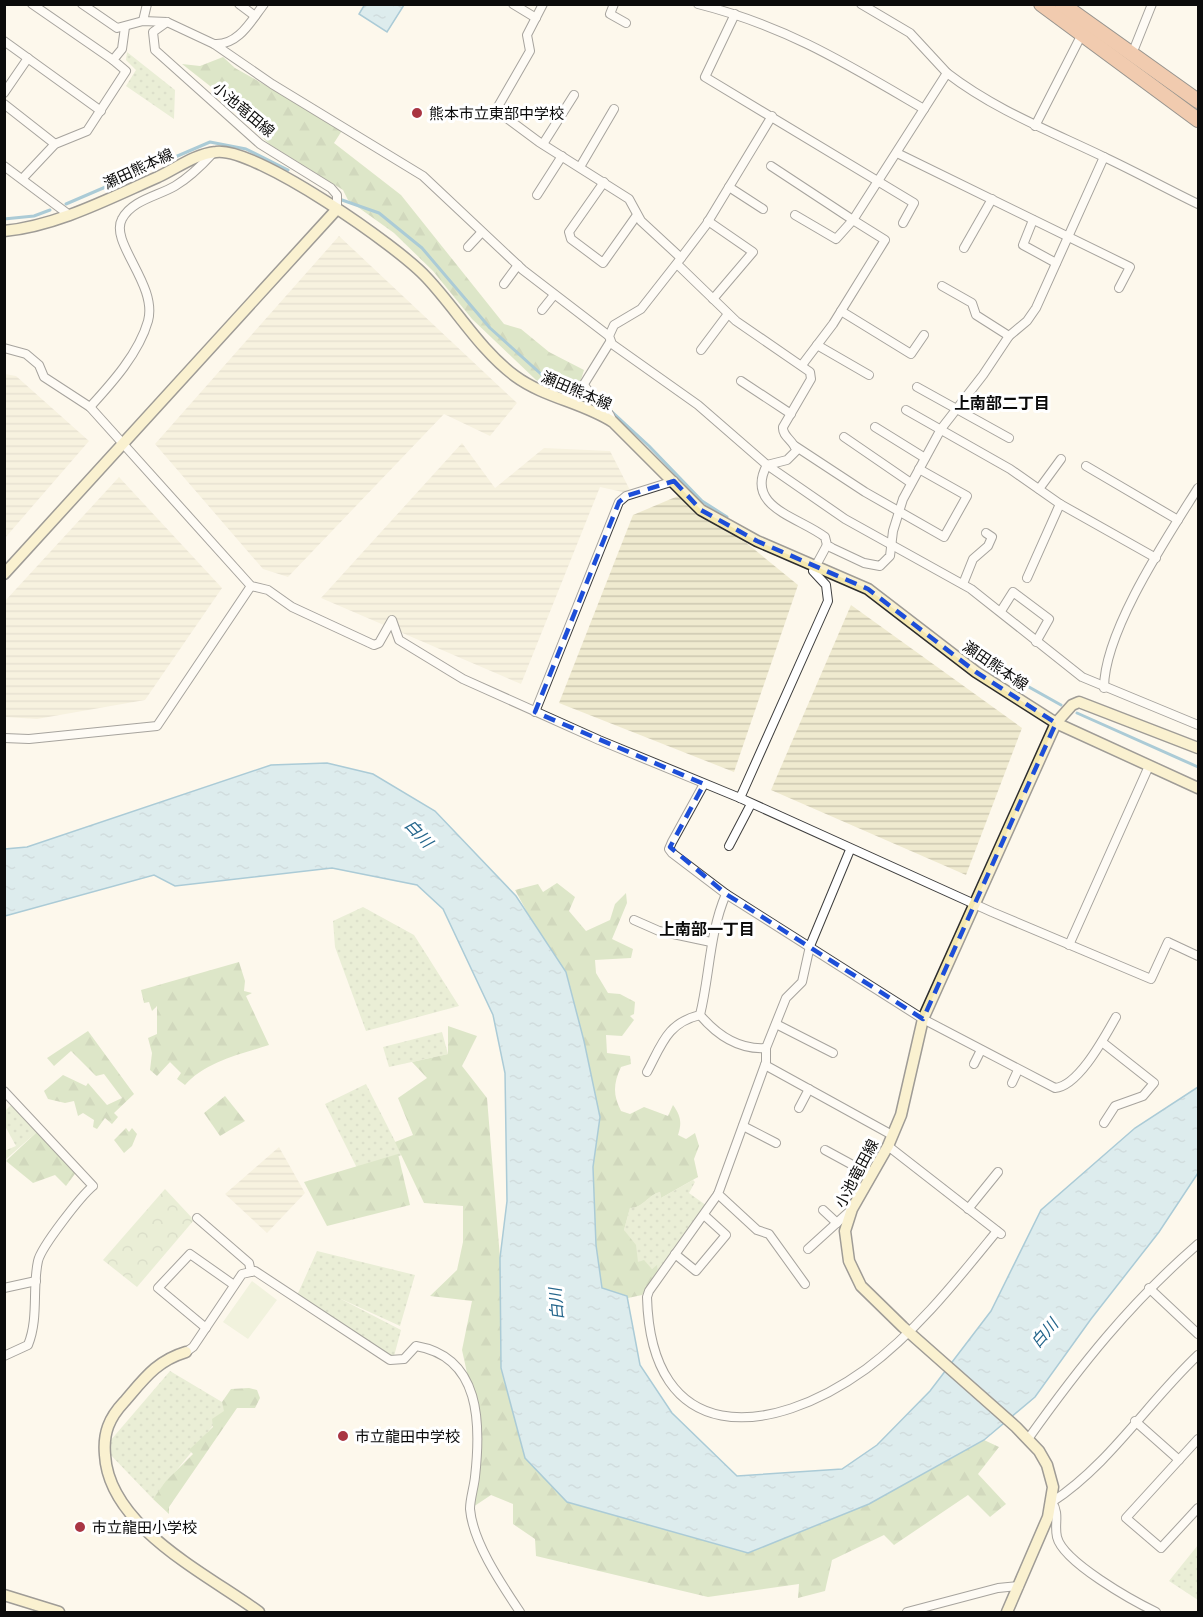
<svg xmlns="http://www.w3.org/2000/svg" width="1203" height="1617" font-family="'Noto Serif','Noto Sans JP',serif">
<defs>
<pattern id="farmland-rules" width="6" height="5" patternUnits="userSpaceOnUse" patternTransform="scale(1.5)"><rect width="6" height="5" fill="#efeacf"/><path d="M0 2.5h6" fill="none" stroke="#ccc7b0"/></pattern>
<pattern id="grass-dots" width="8" height="8" patternUnits="userSpaceOnUse" patternTransform="scale(1.5)"><rect width="8" height="8" fill="#d2e2ba"/><path d="M2 2h.1M6 6h.1" fill="none" stroke="#b3c19f" stroke-width="1.8" stroke-linecap="round"/></pattern>
<pattern id="forest-firs" width="22" height="20" patternUnits="userSpaceOnUse" patternTransform="scale(1.5)"><rect width="22" height="20" fill="#b7d19b"/><path d="M5 1l3.5 6h-7zM16 11l3.5 6h-7z" fill="#9cb284"/></pattern>
<pattern id="park-crowns" width="20" height="18" patternUnits="userSpaceOnUse" patternTransform="scale(1.5)"><rect width="20" height="18" fill="#d2e2ba"/><path d="M2 6a3 3 0 1 1 6 0M12 15a3 3 0 1 1 6 0" fill="none" stroke="#b3c19f"/></pattern>
<pattern id="water-ripples" width="26" height="14" patternUnits="userSpaceOnUse" patternTransform="scale(1.5)"><rect width="26" height="14" fill="#b6ddee"/><path d="M2 4q2-2 4 0t4 0M15 11q2-2 4 0t4 0" fill="none" stroke="#9bbccb"/></pattern>
</defs>
<rect width="100%" height="100%" fill="#fdf8ec"/>
<!-- farmland -->
<g fill="url(#farmland-rules)">
<path d="M339 236 517 403 490 436 444 414 288 577 263 569 155 444Z"/>
<path d="M5 374 16 376 89 441 5 538Z"/>
<path d="M462 443 495 488 544 448 610 451 632 494 600 487 521 684 321 598Z"/>
<path d="M119 477 222 588 145 700 37 719 5 717V601Z"/>
<path d="M685 493 798 585 734 772 559 703 633 515Z"/>
<path d="M851 605 1022 728 966 875 771 790Z"/>
<path d="M279 1147 305 1193 267 1233 225 1194Z"/>
</g>
<!-- grass -->
<g fill="url(#grass-dots)">
<path d="M127 52 175 90 174 119 126 86 136 70 126 60Z"/>
<path d="M363 907 414 935 459 1006 366 1031 335 947 333 921Z"/>
<path d="M442 1032 448 1054 389 1067 383 1047Z"/>
<path d="M366 1084 402 1155 358 1170 325 1104Z"/>
<path d="M12 1104 38 1131 5 1160 4 1151 16 1146 5 1126V1111Z"/>
<path d="M693 1180 695 1182 689 1193 707 1206 665 1266 658 1270 657 1266 652 1269 638 1263 624 1230 630 1208C643 1208 648 1195 660 1192L661 1198Z"/>
<path d="M317 1251 415 1275 400 1326 339 1298 401 1330 393 1360 295 1300Z"/>
<path d="M170 1371 222 1402 225 1411 153 1499 104 1448Z"/>
<path d="M1198 1545V1600L1169 1581Z"/>
</g>
<!-- forest -->
<g fill="url(#forest-firs)">
<path d="M223 57 235 68 343 129 334 143 401 195 504 324 521 329 549 352 584 370 580 383 592 401 554 389 536 380 472 319 433 271 394 233 348 200 343 190 269 144 210 86 182 64 200 66Z"/>
<path d="M557 883 575 897 569 911 586 931 610 920 615 904 626 893 627 903 612 939 633 949 631 958 595 960 596 973 608 993 620 994 635 1002 634 1014 630 1016 634 1020 622 1036 606 1035 607 1053 630 1056 631 1064 621 1067C613 1084 613 1095 621 1111L630 1114 644 1107 668 1116 673 1105C681 1116 682 1123 678 1135L686 1139 695 1133 699 1146 694 1159 698 1177 661 1198 660 1192C648 1195 643 1208 630 1208L624 1230 636 1245 638 1262 644 1260 652 1269 657 1265 658 1270 642 1295 628 1298 627 1296 602 1288 596 1245 593 1167 600 1117 566 972 545 945 515 890 538 884 543 892Z"/>
<path d="M239 962 245 981 244 991 252 993 246 996 269 1045C241 1054 205 1062 185 1085L177 1079 181 1073 170 1062 157 1076 150 1070 152 1053 148 1038 157 1034V1006L152 1011 149 1002 144 1003 141 990Z"/>
<path d="M448 1026 477 1036 462 1066 487 1098 500 1258 501 1368 567 1502 748 1553 869 1504 984 1440 999 1447 978 1474 1006 1504 990 1517 968 1495 894 1545 884 1535 832 1560 825 1591 798 1598 799 1584 708 1597 536 1556 535 1539 513 1524V1504L491 1495 470 1509 478 1423 462 1350 472 1301 430 1296 457 1270 463 1242V1206L424 1203 395 1142 413 1135 398 1098 427 1078 412 1062 448 1054Z"/>
<path d="M88 1031 134 1094 114 1113 118 1117 112 1124 105 1118 97 1129 93 1127 94 1120 83 1113 78 1116 74 1101 65 1103 48 1099 44 1091 63 1075 86 1086 88 1083 107 1105 122 1098 104 1074 96 1076 71 1051 54 1066 47 1058Z"/>
<path d="M225 1096 245 1121 220 1136 204 1113Z"/>
<path d="M126 1128 129 1132 132 1128 137 1134 132 1146 124 1153 114 1140Z"/>
<path d="M38 1131 77 1171 66 1186 55 1175 33 1183 6 1161Z"/>
<path d="M398 1154 410 1205 327 1226 304 1182Z"/>
<path d="M249 1388 257 1390 260 1398 255 1408H237L169 1507V1514L153 1499 166 1481 193 1454 189 1450 213 1427 212 1419 224 1411 222 1402 231 1389Z"/>
</g>
<!-- park -->
<path fill="url(#park-crowns)" d="M165 1189 194 1220 137 1287 103 1260Z"/>
<!-- pitch -->
<path fill="#e2ebca" d="M252 1281 277 1300 248 1339 223 1322Z"/>
<!-- water -->
<g fill="url(#water-ripples)" stroke="#4795bb" stroke-width="1.5">
<path d="M365 4H404V5L387 32 359 14Z"/>
<path d="M327 763 373 774 435 811 516 896 566 972 584 1041 600 1117 593 1167 596 1245 602 1288 627 1296 640 1365 672 1413 737 1476 842 1469 877 1445 930 1391 991 1311 1041 1210 1135 1128 1198 1087V1173L1159 1232 1091 1319 1035 1397 984 1440 869 1504 748 1553 567 1502 525 1458 501 1368 500 1258 507 1201 505 1073 493 1015 443 909 417 885 332 868 175 886 154 875 5 916V849L27 847 271 765Z"/>
</g>
<g fill="none" stroke-linecap="round" stroke-linejoin="round">
<!-- stream -->
<g stroke="#4795bb" stroke-width="3">
<path d="M342 200 379 213 422 248 490 328 541 374 588 394"/>
<path d="M66 204 210 142 246 149 288 170"/>
<path d="M4 219 34 216 50 210"/>
<path d="M610 410 649 446 702 501 727 517"/>
<path d="M988 664 1061 705"/>
<path d="M1077 713 1198 767"/>
</g>
<defs>
<g id="street">
<path d="M32 4 113 60"/>
<path d="M82 4 117 28 143 21 167 22 214 44C238 46 251 21 264 4"/>
<path d="M239 4 255 16"/>
<path d="M513 4 536 18"/>
<path d="M543 4 527 35 530 51 496 110 539 142 629 199 641 221 681 258 641 309 614 325 609 336 612 344 698 405 767 465 845 519 971 589 1082 677 1198 725"/>
<path d="M614 4 610 14 626 23"/>
<path d="M698 4C786 26 847 64 924 109"/>
<path d="M861 4 910 33 947 73"/>
<path d="M735 14 705 77 914 203 903 223"/>
<path d="M143 21 147 4"/>
<path d="M167 22 153 32 155 50 260 144 331 188 337 195V209"/>
<path d="M4 41 101 111"/>
<path d="M214 44 272 84 423 176 523 270 609 336"/>
<path d="M1132 54 1152 4"/>
<path d="M4 93 28 58"/>
<path d="M4 104 55 144"/>
<path d="M1035 126 1082 34"/>
<path d="M543 144 574 95"/>
<path d="M897 153 1130 267 1119 288"/>
<path d="M4 166 68 214"/>
<path d="M771 166 853 220 836 239 795 215"/>
<path d="M580 167 614 109"/>
<path d="M23 178 55 144 87 131 126 71 113 60 122 49 125 27"/>
<path d="M604 182 569 232 571 239 603 263 637 215"/>
<path d="M729 187 763 209"/>
<path d="M537 195 562 156"/>
<path d="M1033 220 1023 245 1056 263"/>
<path d="M708 221 753 252 713 299"/>
<path d="M468 247 481 233"/>
<path d="M964 248 992 199"/>
<path d="M681 258 706 225 772 116"/>
<path d="M677 264 736 321 810 372 811 379 783 427C782 437 795 441 796 451L787 460 767 465C744 507 799 517 825 537L827 545 832 548 864 563 880 566 890 556 893 531 903 499 941 429 983 375 1009 336 1027 321 1036 308 1104 157"/>
<path d="M504 284 518 265"/>
<path d="M942 286 972 303 976 315 1009 336"/>
<path d="M542 310 554 295"/>
<path d="M841 311 911 354 924 335"/>
<path d="M610 342 584 384C589 397 606 403 613 422"/>
<path d="M817 345 869 375"/>
<path d="M4 348 26 354 39 365 44 377 90 407 251 586 268 590 292 607 374 645 379 643 392 620 399 640 463 679 599 740 740 798 992 912 1151 979 1168 942 1198 956"/>
<path d="M701 350 728 314"/>
<path d="M802 365 833 324 885 240 853 220 947 73C995 110 1050 131 1104 157 1136 172 1167 189 1198 204"/>
<path d="M741 381 791 414"/>
<path d="M917 387 1009 438"/>
<path d="M90 407C112 383 139 353 148 321 158 285 109 242 122 219 132 200 158 196 175 186 190 177 202 165 213 153"/>
<path d="M906 410 1010 469 1060 504 1156 558"/>
<path d="M875 427 925 458"/>
<path d="M844 437 911 483"/>
<path d="M795 446 865 492 944 537 967 496 919 469"/>
<path d="M1086 466 1178 520"/>
<path d="M1039 489 1061 459"/>
<path d="M1027 578 1060 504"/>
<path d="M963 584 973 559 988 546 992 537 986 533"/>
<path d="M1001 611 1013 592 1049 619 1036 642"/>
<path d="M1104 688C1104 631 1168 536 1198 488"/>
<path d="M535 712 619 502 626 496 674 481"/>
<path d="M4 738 29 739 157 726 251 586"/>
<path d="M704 784 672 842 669 849 672 853 726 894 923 1019 1055 1088C1079 1086 1105 1036 1116 1017"/>
<path d="M740 798 828 601 826 585 813 571 827 545"/>
<path d="M729 846 751 804"/>
<path d="M726 894C709 934 710 974 700 1015 717 1035 739 1050 766 1048"/>
<path d="M634 920 659 931 711 942"/>
<path d="M1069 945 1149 766"/>
<path d="M776 1024 833 1053"/>
<path d="M1102 1042 1154 1083 1143 1096 1115 1106 1104 1123"/>
<path d="M974 1064 981 1050"/>
<path d="M765 1065 892 1135"/>
<path d="M647 1072C662 1044 667 1023 700 1015"/>
<path d="M1012 1083 1018 1070"/>
<path d="M4 1091 93 1186C81 1196 41 1247 38 1261 32 1288 39 1318 28 1345L4 1356"/>
<path d="M799 1108 809 1089"/>
<path d="M743 1126 776 1143"/>
<path d="M888 1146 1001 1234"/>
<path d="M825 1150 871 1175"/>
<path d="M718 1194 649 1291 647 1297C651 1447 769 1439 866 1369 917 1331 957 1280 997 1231"/>
<path d="M968 1209 998 1172"/>
<path d="M823 1210 837 1223"/>
<path d="M197 1218 249 1263 251 1272"/>
<path d="M808 1249 851 1210"/>
<path d="M675 1254 696 1271 726 1235 704 1215"/>
<path d="M805 1284 769 1234 757 1230 718 1194 766 1062V1048L786 998 802 982 810 946 850 850"/>
<path d="M4 1288 36 1281"/>
<path d="M1149 1288 1198 1334"/>
<path d="M206 1328 158 1288 190 1254 234 1285"/>
<path d="M186 1352 193 1347 242 1274 255 1271 390 1360 404 1359 416 1346C481 1357 481 1424 475 1477 474 1487 470 1499 470 1509 473 1543 502 1585 520 1612"/>
<path d="M1135 1421 1179 1460"/>
<path d="M1028 1439C1080 1366 1130 1303 1198 1244"/>
<path d="M1198 1439 1126 1518 1161 1548 1198 1508"/>
<path d="M907 1612 998 1588 1019 1586"/>
<path d="M1156 1612C1133 1601 1063 1562 1057 1537 1054 1524 1060 1514 1052 1502 1109 1465 1148 1402 1198 1355"/>
</g>
<g id="secondary">
<path d="M4 231C57 226 110 198 158 177 177 168 195 154 216 152 256 147 399 247 427 278 457 310 480 350 515 376 545 398 582 402 613 422L701 510 757 541 868 589 976 672 1056 723 1198 788"/>
<path d="M4 574 337 209"/>
<path d="M186 1352C156 1361 144 1379 124 1402 109 1418 103 1433 105 1455 109 1527 207 1574 259 1612"/>
<path d="M4 1595 59 1612"/>
<path d="M1007 1612 1048 1517 1053 1487 1047 1465 1039 1451 1016 1427 903 1327 861 1286 849 1261 845 1231 852 1209 888 1146 901 1115 923 1019 1056 723 1072 705 1079 702 1198 748"/>
</g>
<g id="highway">
<path d="M1041 4 1198 120"/>
<path d="M1062 4 1198 101"/>
</g>
</defs>
<!-- street casing -->
<use href="#street" stroke="#3e3e3e" stroke-width="10"/>
<!-- secondary casing -->
<use href="#secondary" stroke="#2d2d2d" stroke-width="13"/>
<!-- highway casing -->
<use href="#highway" stroke="#1c1c1c" stroke-width="16"/>
<!-- street -->
<use href="#street" stroke="#fff" stroke-width="8"/>
<!-- secondary -->
<use href="#secondary" stroke="#f5e8ae" stroke-width="10"/>
<!-- highway -->
<use href="#highway" stroke="#e29564" stroke-width="14"/>
</g>
<!-- marked area -->
<path d="M0 0H1203V1617H0ZM674 481 701 510 757 541 868 589 976 672 1056 723 923 1019 726 894 670 847 704 784 535 712 619 502 626 496Z" fill="#fdf8ec" fill-opacity=".55" fill-rule="evenodd"/>
<path fill="none" stroke="#1d4ed8" stroke-width="4.5" stroke-dasharray="12 8" stroke-linejoin="round" d="M674 481 701 510 757 541 868 589 976 672 1056 723 923 1019 726 894 670 847 704 784 535 712 619 502 626 496Z"/>
<!-- markers -->
<g fill="#a93543" stroke="#fff" stroke-width="2">
<circle cx="417" cy="113" r="6"/>
<circle cx="343" cy="1436" r="6"/>
<circle cx="80" cy="1527" r="6"/>
</g>
<g text-anchor="middle" dominant-baseline="central" stroke-width="6" stroke-linejoin="round" paint-order="stroke">
<!-- street labels -->
<g font-size="15" fill="#0b0b0b" stroke="#fff">
<text transform="translate(244 109) rotate(40)">小池竜田線</text>
<text transform="translate(138 168) rotate(-25)">瀬田熊本線</text>
<text transform="translate(577 390) rotate(23)">瀬田熊本線</text>
<text transform="translate(996 665) rotate(34)">瀬田熊本線</text>
<text transform="translate(856 1173) rotate(-62)">小池竜田線</text>
</g>
<!-- poi labels -->
<g font-size="15" fill="#0b0b0b" stroke="#fff" text-anchor="start">
<text x="429" y="113">熊本市立東部中学校</text>
<text x="355" y="1436">市立龍田中学校</text>
<text x="92" y="1527">市立龍田小学校</text>
</g>
<!-- neighbourhood labels -->
<g font-size="16" font-weight="bold" fill="#0b0b0b" stroke="#fff">
<text x="1002" y="403">上南部二丁目</text>
<text x="707" y="929">上南部一丁目</text>
</g>
<!-- water labels -->
<g font-size="16" font-style="italic" fill="#25668c" stroke="#fff">
<text transform="translate(419 833) rotate(47)">白川</text>
<text transform="translate(556 1304) rotate(-95)">白川</text>
<text transform="translate(1044 1333) rotate(-49)">白川</text>
</g>
</g>
<!-- border -->
<rect width="1203" height="1617" fill="none" stroke="#0b0b0b" stroke-width="12"/>
</svg>
